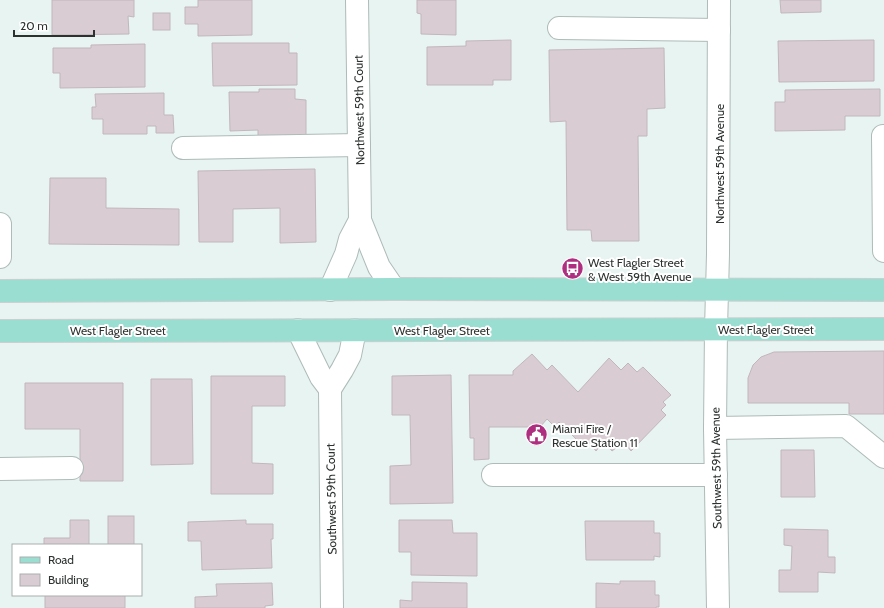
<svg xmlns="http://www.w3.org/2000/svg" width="884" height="608" font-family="Cabin,sans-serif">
<rect width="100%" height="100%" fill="#e7f4f1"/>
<!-- building -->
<g fill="#d9cdd3" stroke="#c2b6bc">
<path d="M52 0H134V17L128 16 129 34 52 35Z"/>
<path d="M198 0H252V35L198 36V24H185V7H198Z"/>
<path d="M417 0H456V35L421 34V14L417 13Z"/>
<path d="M780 0H821V12L781 13Z"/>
<rect x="153" y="13" width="17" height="17"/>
<path d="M511 40V80H493V85H427V47L466 46V41Z"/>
<path d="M874 40V81L779 82 778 41Z"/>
<path d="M212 43H289V53H297V85L213 86Z"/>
<path d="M145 44V87L60 88V73H53V48H91V45Z"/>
<path d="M664 48 665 108 647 109V136H638L639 241H592L591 230H567L566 121 550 122 549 50Z"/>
<path d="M259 89H295V99L306 100V136H258V130L230 131 229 92H259Z"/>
<path d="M880 89V116H845V130L775 131V102H785V90Z"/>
<path d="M164 93V115H173L174 133H156V126H147V134H103V119H92V107H96L95 94Z"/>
<path d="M315 169 316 242 280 243V208L233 209V242H199L198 171Z"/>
<path d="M50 178H106V208L179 209V245L49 244Z"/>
<path d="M884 351V414H849V403H748V378L753 365 761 357 774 352Z"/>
<path d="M532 354 547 370 552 365 578 392 609 358 621 370 628 363 637 372 643 367 671 395 663 402 666 405 661 410 666 415 631 451 624 442 612 451 604 441 596 451 589 442 583 446 559 422 555 427 547 419 540 427H489V459L474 460V438H470L469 375H513V371Z"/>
<path d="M451 375 453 503 390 504V466L411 465 410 415H392V376Z"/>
<path d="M211 376H285V406H252V463L273 464V494H211Z"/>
<path d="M151 379H192L193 464 151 465Z"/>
<path d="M25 383H123V481H80V429H25Z"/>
<path d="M781 450H814L815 497H781Z"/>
<rect x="108" y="516" width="26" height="29"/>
<path d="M70 520H89V545H44V538H70Z"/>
<path d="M246 520V524H273V539H271L272 568 202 570 201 541H188V522Z"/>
<path d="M399 520H452L453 533H477V576L411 575V552H399Z"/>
<path d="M585 521H654V533H660V557L654 556V560H586Z"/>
<path d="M784 529 828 530V557H835V573L818 572V592H779V570H791L792 546 784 545Z"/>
<path d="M620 581H655V595H659V607H656V608H596V583L620 584Z"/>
<path d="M412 582 467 583V608H400V600L412 601Z"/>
<path d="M272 583 273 605 265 606V608H195V597L217 596 216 584Z"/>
<rect x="45" y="595" width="80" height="13"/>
</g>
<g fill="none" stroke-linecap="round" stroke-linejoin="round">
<defs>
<g id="minor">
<path d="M357 0 360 220 379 267 394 289"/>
<path d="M559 28 719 30"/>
<path d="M883 136 884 251"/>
<path d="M183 148 359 145"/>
<path d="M0 224V257"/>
<path d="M330 290 346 254 350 239 360 220"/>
<path d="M298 330 321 377 330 389 332 608"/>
<path d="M330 389 342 370 350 355 355 330"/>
<path d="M715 428 846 426 884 457"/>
<path d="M0 469 72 468"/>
<path d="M493 475H716"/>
<path d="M718 608 715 428 716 329 718 254 719 0"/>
</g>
<g id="major">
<path d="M0 291 394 289 884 290"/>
<path d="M0 331 884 329"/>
</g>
</defs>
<!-- minor casing -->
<use href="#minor" stroke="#aebbb8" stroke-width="24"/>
<!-- major casing -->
<use href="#major" stroke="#cdcece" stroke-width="24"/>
<!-- minor -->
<use href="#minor" stroke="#fff" stroke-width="22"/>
<!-- major -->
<use href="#major" stroke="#9aded2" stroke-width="22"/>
</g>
<!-- icons -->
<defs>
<symbol id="bus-disc" viewBox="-11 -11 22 22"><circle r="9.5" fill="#ae2f7f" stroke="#fff"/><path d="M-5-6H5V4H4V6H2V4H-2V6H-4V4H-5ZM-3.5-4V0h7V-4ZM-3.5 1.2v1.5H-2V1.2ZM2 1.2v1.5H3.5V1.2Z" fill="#fff"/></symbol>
<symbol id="civic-disc" viewBox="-11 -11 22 22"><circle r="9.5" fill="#ae2f7f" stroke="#fff"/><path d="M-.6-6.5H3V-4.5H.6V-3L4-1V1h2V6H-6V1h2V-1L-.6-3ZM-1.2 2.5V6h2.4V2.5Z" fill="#fff"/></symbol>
</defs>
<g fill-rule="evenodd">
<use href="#bus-disc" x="560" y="256" width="25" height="25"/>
<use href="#civic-disc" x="524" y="422" width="25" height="25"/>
</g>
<g text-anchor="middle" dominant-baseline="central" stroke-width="4" stroke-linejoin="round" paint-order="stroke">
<!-- street labels -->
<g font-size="12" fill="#2d3231" stroke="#fff">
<text transform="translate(359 110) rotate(-91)">Northwest 59th Court</text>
<text transform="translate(719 164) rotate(-90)">Northwest 59th Avenue</text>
<text x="766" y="329">West Flagler Street</text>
<text x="118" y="330">West Flagler Street</text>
<text x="442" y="330">West Flagler Street</text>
<text transform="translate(716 468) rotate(-91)">Southwest 59th Avenue</text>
<text transform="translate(331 499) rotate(-91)">Southwest 59th Court</text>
</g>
<!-- poi labels -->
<g font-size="12" fill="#2d3231" stroke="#fff" text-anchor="start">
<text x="588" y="262">West Flagler Street<tspan x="588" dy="14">&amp; West 59th Avenue</tspan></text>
<text x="552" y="428">Miami Fire /<tspan x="552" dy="14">Rescue Station 11</tspan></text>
</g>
</g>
<!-- legend -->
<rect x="12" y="544" width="130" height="52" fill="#ffffff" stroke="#abadad"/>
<rect x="20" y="557" width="20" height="6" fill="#9aded2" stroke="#abadad"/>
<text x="48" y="564" font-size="12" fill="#2d3231">Road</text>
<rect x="20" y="574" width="20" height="12" fill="#d9cdd3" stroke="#abadad"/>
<text x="48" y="584" font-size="12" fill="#2d3231">Building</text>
<!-- scale -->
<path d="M14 30v6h80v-6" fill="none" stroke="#2d3231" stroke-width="2"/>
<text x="20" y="30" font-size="12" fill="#2d3231" stroke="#ffffff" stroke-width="3" paint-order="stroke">20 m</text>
</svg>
